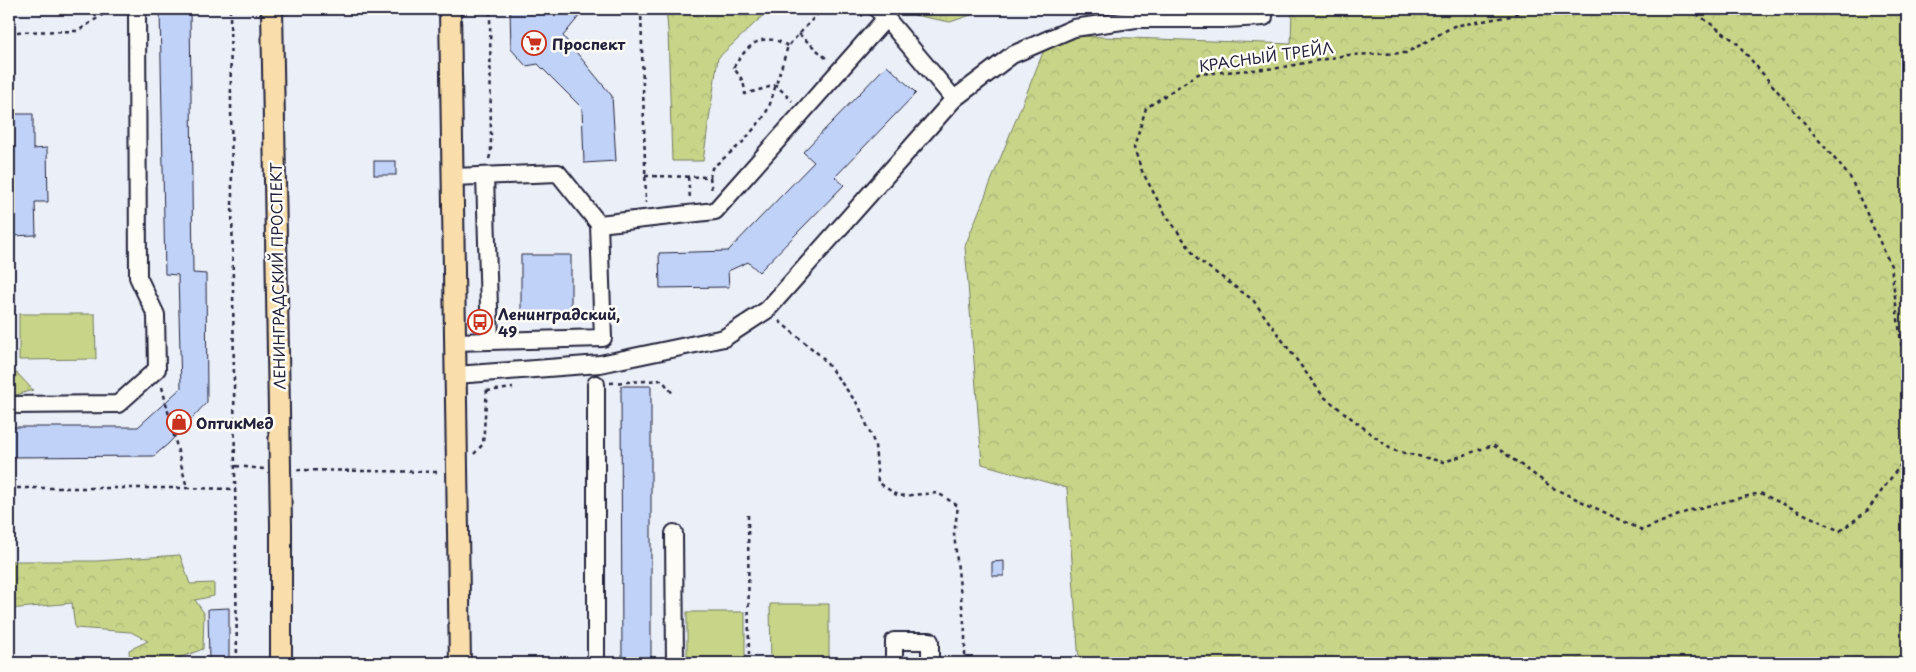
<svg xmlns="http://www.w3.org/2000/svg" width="1916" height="672" font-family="'Playpen Sans',sans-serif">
<defs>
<pattern id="forest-crowns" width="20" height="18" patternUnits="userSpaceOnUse" patternTransform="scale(1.25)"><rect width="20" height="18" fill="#c8d588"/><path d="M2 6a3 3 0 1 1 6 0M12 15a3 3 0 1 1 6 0" fill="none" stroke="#acb776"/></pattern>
</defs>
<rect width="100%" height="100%" fill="#ebeff7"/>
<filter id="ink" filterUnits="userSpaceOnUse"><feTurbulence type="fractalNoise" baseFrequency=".02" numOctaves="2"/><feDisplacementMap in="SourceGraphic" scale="10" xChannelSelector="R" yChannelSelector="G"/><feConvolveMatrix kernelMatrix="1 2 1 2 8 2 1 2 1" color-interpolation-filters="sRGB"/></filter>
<g filter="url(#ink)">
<!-- forest -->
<g fill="url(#forest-crowns)" stroke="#757c62">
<path d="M666 9H770L718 58 703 161H672L668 30Z"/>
<path d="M908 9H989L950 22 914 15Z"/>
<path d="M1292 9H1907V663H1079L1067 488 982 464 965 246 1050 35 1291 44Z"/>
<path d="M17 373 33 390 9 397V374Z"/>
<path d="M180 555 190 584 214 583V596L195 600 204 613 203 649 166 663H130L129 650 148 641 131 632 75 628 72 603 9 609V561H97Z"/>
</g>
<!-- park -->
<g fill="#c8d588" stroke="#757c62">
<path d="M19 314H95L96 359 19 360Z"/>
<path d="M770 604H829V663H771Z"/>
<rect x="687" y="612" width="58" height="51"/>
</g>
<!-- building -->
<g fill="#c0d2f8" stroke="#22223b">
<path d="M160 9H190L193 273 206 274 207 402 168 444 154 456 9 457V427H138L181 388 178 275 165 274Z"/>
<path d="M510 9H585L563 36 612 96 616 161 584 163 582 108 538 64 526 66 511 49Z"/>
<path d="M887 65 916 93 835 177 844 185 759 272 748 262 728 271 729 287 660 288 659 253 728 251 814 162 803 152Z"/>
<path d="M9 114H33V149L47 148 48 202H35L36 235 9 236Z"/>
<rect x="374" y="161" width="22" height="14"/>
<path d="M521 255H571V318L521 319Z"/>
<path d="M621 386H651V663H622Z"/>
<path d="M1004 561V576H992V562Z"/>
<path d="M229 608V663H209L208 609Z"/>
</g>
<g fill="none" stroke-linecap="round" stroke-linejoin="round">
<defs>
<g id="minor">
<path d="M954 99 1012 55 1074 28 1136 19H1224L1264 17V9"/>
<path d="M485 176 490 341"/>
<path d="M453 177 558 173 599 224 715 211 886 18 877 9"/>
<path d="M455 342 603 338 599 224"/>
<path d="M456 375 600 364 724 338 767 310 954 99 886 18"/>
<path d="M596 384V663"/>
<path d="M9 405 118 404 157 369 156 315 138 277 137 9"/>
<path d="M674 533 675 663"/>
<path d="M894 663V641H930V663"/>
</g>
<g id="major">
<path d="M272 9 281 525V663"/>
<path d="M450 9 460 663"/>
</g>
</defs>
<!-- minor casing -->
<use href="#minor" stroke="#22223b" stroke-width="20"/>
<!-- major casing -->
<use href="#major" stroke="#22223b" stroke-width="24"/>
<!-- path -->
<g stroke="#22223b" stroke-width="2.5" stroke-dasharray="4 4" stroke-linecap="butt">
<path d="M230 9 237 663"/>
<path d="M641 9 646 203"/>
<path d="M855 9 863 16"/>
<path d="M1525 9 1511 16 1454 26 1406 53 1347 55 1278 68 1198 74 1146 108 1134 148 1142 171 1164 212 1197 259 1253 300 1323 396 1392 450 1444 462 1493 445 1553 488 1642 530 1691 510 1760 493 1840 531 1867 511 1907 456"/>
<path d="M1690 9 1736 42 1850 177 1891 266 1902 350H1907"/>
<path d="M9 32 78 31 111 9"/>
<path d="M799 34 828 60"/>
<path d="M788 46C761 30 748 45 733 68 740 75 745 83 745 94L776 85 792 101"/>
<path d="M489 159 491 152 490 9"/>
<path d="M645 176 710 177 712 168 742 143 763 118 769 107 788 46 822 9"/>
<path d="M688 177 690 198"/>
<path d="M710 177 712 191"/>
<path d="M779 321 822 357 859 406 875 445 878 482 898 496 938 493 958 506 954 534 965 632V663"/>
<path d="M610 383 662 380 674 395"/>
<path d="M162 387 187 488 236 489"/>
<path d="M487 391 513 388"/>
<path d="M474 454 483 444 487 388"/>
<path d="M1902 463 1906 419 1902 350"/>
<path d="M236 466 264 469"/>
<path d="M297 470 439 472"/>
<path d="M9 488H187"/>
<path d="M748 515 749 663"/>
</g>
<!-- minor -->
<use href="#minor" stroke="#fdfcf7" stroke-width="16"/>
<!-- major -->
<use href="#major" stroke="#f9deab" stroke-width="20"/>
</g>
</g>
<!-- icons -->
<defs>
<symbol id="supermarket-ring" viewBox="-11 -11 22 22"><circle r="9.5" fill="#fdfcf7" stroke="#c8321e" stroke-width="1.5"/><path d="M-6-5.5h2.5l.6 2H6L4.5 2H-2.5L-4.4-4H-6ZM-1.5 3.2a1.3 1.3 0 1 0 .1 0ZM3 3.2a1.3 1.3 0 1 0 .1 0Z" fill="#c8321e"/></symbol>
<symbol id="bus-ring" viewBox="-11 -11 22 22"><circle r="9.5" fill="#fdfcf7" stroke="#c8321e" stroke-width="1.5"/><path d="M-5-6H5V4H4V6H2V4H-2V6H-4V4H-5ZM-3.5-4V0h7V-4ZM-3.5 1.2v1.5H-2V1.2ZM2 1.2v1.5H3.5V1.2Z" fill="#c8321e"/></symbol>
<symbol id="shop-ring" viewBox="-11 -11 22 22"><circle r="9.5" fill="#fdfcf7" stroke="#c8321e" stroke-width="1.5"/><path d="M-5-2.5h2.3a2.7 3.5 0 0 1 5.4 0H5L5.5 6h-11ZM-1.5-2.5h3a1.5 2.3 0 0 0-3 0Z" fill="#c8321e"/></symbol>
</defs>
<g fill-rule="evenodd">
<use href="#supermarket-ring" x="520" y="29" width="28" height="28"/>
<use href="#bus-ring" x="466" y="308" width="28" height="28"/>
<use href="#shop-ring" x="165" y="408" width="28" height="28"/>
</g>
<g text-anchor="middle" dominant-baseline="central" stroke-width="5" stroke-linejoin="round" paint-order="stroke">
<!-- poi labels -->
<g font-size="15" font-weight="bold" fill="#22223b" stroke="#fdfcf7" text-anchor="start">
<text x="552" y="43">Проспект</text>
<text x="498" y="313">Ленинградский,<tspan x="498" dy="17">49</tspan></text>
<text x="196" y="422">ОптикМед</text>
</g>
<!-- street labels -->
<g font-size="15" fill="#22223b" stroke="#fdfcf7">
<text transform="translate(1266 56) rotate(-8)">КРАСНЫЙ ТРЕЙЛ</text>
<text transform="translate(277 276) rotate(-91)">ЛЕНИНГРАДСКИЙ ПРОСПЕКТ</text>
</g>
</g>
<!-- margin -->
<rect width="1916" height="672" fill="none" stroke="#fdfcf7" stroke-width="30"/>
<rect x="15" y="15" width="1886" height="642" fill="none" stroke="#22223b" stroke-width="2" filter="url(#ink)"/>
</svg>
